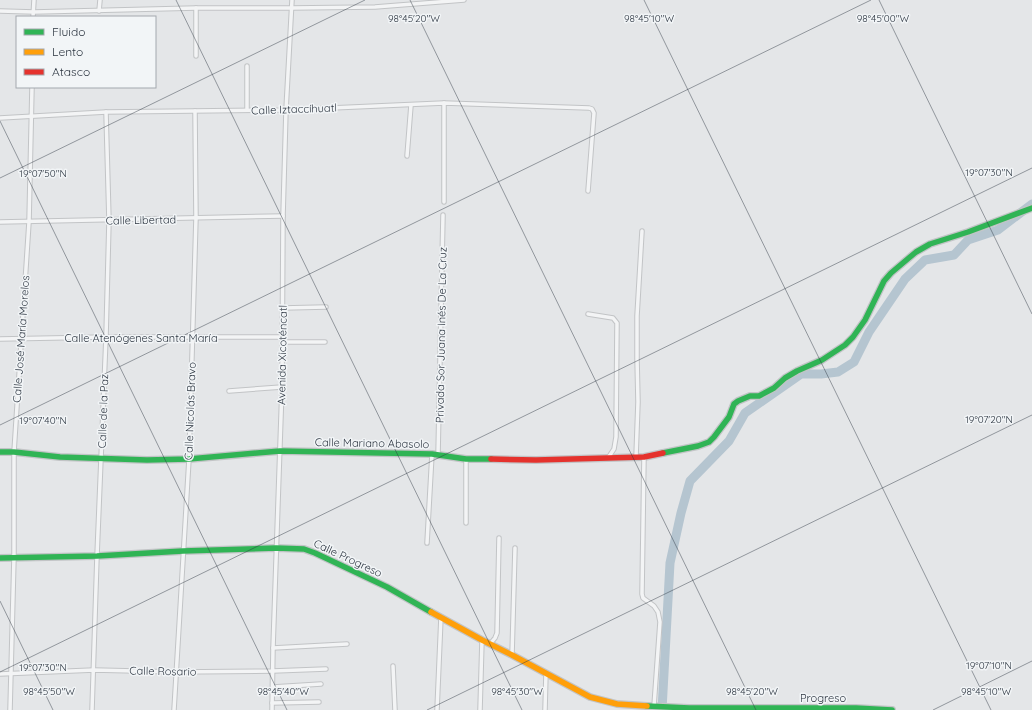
<svg xmlns="http://www.w3.org/2000/svg" width="1032" height="710" font-family="Quicksand,sans-serif">
<rect width="100%" height="100%" fill="#e4e6e8"/>
<g fill="none" stroke-linecap="round" stroke-linejoin="round">
<!-- river -->
<path stroke="#b5c5d0" stroke-width="9" d="M662 710 670 563 681 513 690 481 729 441 745 413 801 374H821L838 372 854 362 869 332 905 279 925 260 954 255 968 240 998 230 1032 204"/>
<defs>
<g id="street">
<path d="M0 11 34 12 196 8H291L375 7 464 0"/>
<path d="M99 11 100 0"/>
<path d="M33 17 34 0"/>
<path d="M196 56V8"/>
<path d="M247 66V110"/>
<path d="M0 118 106 112 286 110 444 103 589 108 592 109 594 113 588 191"/>
<path d="M407 156 411 105"/>
<path d="M444 202V103"/>
<path d="M0 222 283 216"/>
<path d="M283 308 326 307"/>
<path d="M588 314 613 318 617 323 616 437 614 449 608 458"/>
<path d="M0 339 106 337H282"/>
<path d="M282 342H325"/>
<path d="M229 391 282 387"/>
<path d="M438 455 443 215"/>
<path d="M636 457 638 402 637 358V316L642 231"/>
<path d="M644 457 642 594 643 598 654 606 658 612 660 622 654 706"/>
<path d="M466 523V459"/>
<path d="M427 543 432 454"/>
<path d="M490 644 495 638 497 633 499 538"/>
<path d="M273 648 347 644"/>
<path d="M512 655 515 548"/>
<path d="M393 666 395 710"/>
<path d="M0 674 94 670 176 672 273 671 326 669"/>
<path d="M273 687 321 684"/>
<path d="M272 703 319 702"/>
<path d="M10 710 14 557V452L29 222 32 87"/>
<path d="M92 710 97 556 106 337 109 221 106 112"/>
<path d="M174 710 189 459 196 218 195 111"/>
<path d="M272 710 273 648 282 387 283 216 286 110 292 0"/>
<path d="M437 710 441 617"/>
<path d="M480 710 482 640"/>
<path d="M545 710 546 673"/>
</g>
<g id="fast">
<path d="M0 452H14L60 457 147 460 189 459 280 451 432 454 466 459H491"/>
<path d="M663 453 698 446 709 442 714 437 729 417 734 404 738 401 750 396H759L774 388 785 378 797 371 822 360 845 345 853 337 865 320 884 281 891 273 916 252 930 244 968 232 1032 208"/>
<path d="M0 558 97 556 183 551 276 548 304 549 315 553 387 587 431 612"/>
<path d="M647 706 689 708H856L892 710"/>
</g>
<path id="slow" d="M431 612 482 640 512 655 590 697 617 704 647 706"/>
<path id="jam" d="M491 459 536 460 644 457 663 453"/>
</defs>
<!-- street casing -->
<use href="#street" stroke="#c2c4c6" stroke-width="5.5"/>
<!-- fast casing -->
<use href="#fast" stroke="#c2c4c6" stroke-width="8"/>
<!-- slow casing -->
<use href="#slow" stroke="#c2c4c6" stroke-width="8"/>
<!-- jam casing -->
<use href="#jam" stroke="#c2c4c6" stroke-width="8"/>
<!-- street -->
<use href="#street" stroke="#f3f4f5" stroke-width="3.5"/>
<!-- fast -->
<use href="#fast" stroke="#30b455" stroke-width="5.5"/>
<!-- slow -->
<use href="#slow" stroke="#ff9f0a" stroke-width="5.5"/>
<!-- jam -->
<use href="#jam" stroke="#e5322d" stroke-width="5.5"/>
</g>
<!-- ticks -->
<path fill="none" stroke="#2c3540" stroke-width="1" stroke-opacity="0.45" d="M176 0 522 710M410 0 756 710M644 0 991 710M879 0 1032 314M0 121 287 710M0 178 365 0M0 425 871 0M0 601 53 710M0 672 1032 168M427 710 1032 415M933 710 1032 661"/>
<g text-anchor="middle" dominant-baseline="central" stroke-width="3" stroke-linejoin="round" paint-order="stroke">
<!-- street labels -->
<g font-size="11" fill="#2c3540" stroke="#f2f5f7">
<text transform="translate(294 109) rotate(-2)">Calle Iztaccíhuatl</text>
<text transform="translate(141 220) rotate(-1)">Calle Libertad</text>
<text transform="translate(441 335) rotate(-89)">Privada Sor Juana Inés De La Cruz</text>
<text x="141" y="338">Calle Atenógenes Santa María</text>
<text transform="translate(21 339) rotate(-86)">Calle José María Morelos</text>
<text transform="translate(282 355) rotate(-89)">Avenida Xicoténcatl</text>
<text transform="translate(103 411) rotate(-88)">Calle de la Paz</text>
<text transform="translate(190 411) rotate(-88)">Calle Nicolás Bravo</text>
<text transform="translate(372 443) rotate(1)">Calle Mariano Abasolo</text>
<text transform="translate(348 558) rotate(25)">Calle Progreso</text>
<text transform="translate(163 671) rotate(1)">Calle Rosario</text>
<text x="823" y="698">Progreso</text>
</g>
</g>
<g font-size="10" text-anchor="middle" fill="#2c3540" stroke="#f2f5f7" stroke-width="3" stroke-linejoin="round" paint-order="stroke">
<text x="414" y="22">98°45'20"W</text>
<text x="649" y="22">98°45'10"W</text>
<text x="883" y="22">98°45'00"W</text>
<text x="989" y="176">19°07'30"N</text>
<text x="43" y="177">19°07'50"N</text>
<text x="989" y="423">19°07'20"N</text>
<text x="43" y="424">19°07'40"N</text>
<text x="989" y="669">19°07'10"N</text>
<text x="43" y="671">19°07'30"N</text>
<text x="49" y="695">98°45'50"W</text>
<text x="283" y="695">98°45'40"W</text>
<text x="517" y="695">98°45'30"W</text>
<text x="752" y="695">98°45'20"W</text>
<text x="986" y="695">98°45'10"W</text>
</g>
<!-- legend -->
<rect x="16" y="16" width="140" height="72" fill="#f2f5f7" stroke="#a3a8ae"/>
<rect x="24" y="29" width="20" height="6" fill="#30b455" stroke="#a3a8ae"/>
<text x="52" y="36" font-size="12" fill="#2c3540">Fluido</text>
<rect x="24" y="49" width="20" height="6" fill="#ff9f0a" stroke="#a3a8ae"/>
<text x="52" y="56" font-size="12" fill="#2c3540">Lento</text>
<rect x="24" y="69" width="20" height="6" fill="#e5322d" stroke="#a3a8ae"/>
<text x="52" y="76" font-size="12" fill="#2c3540">Atasco</text>
</svg>
